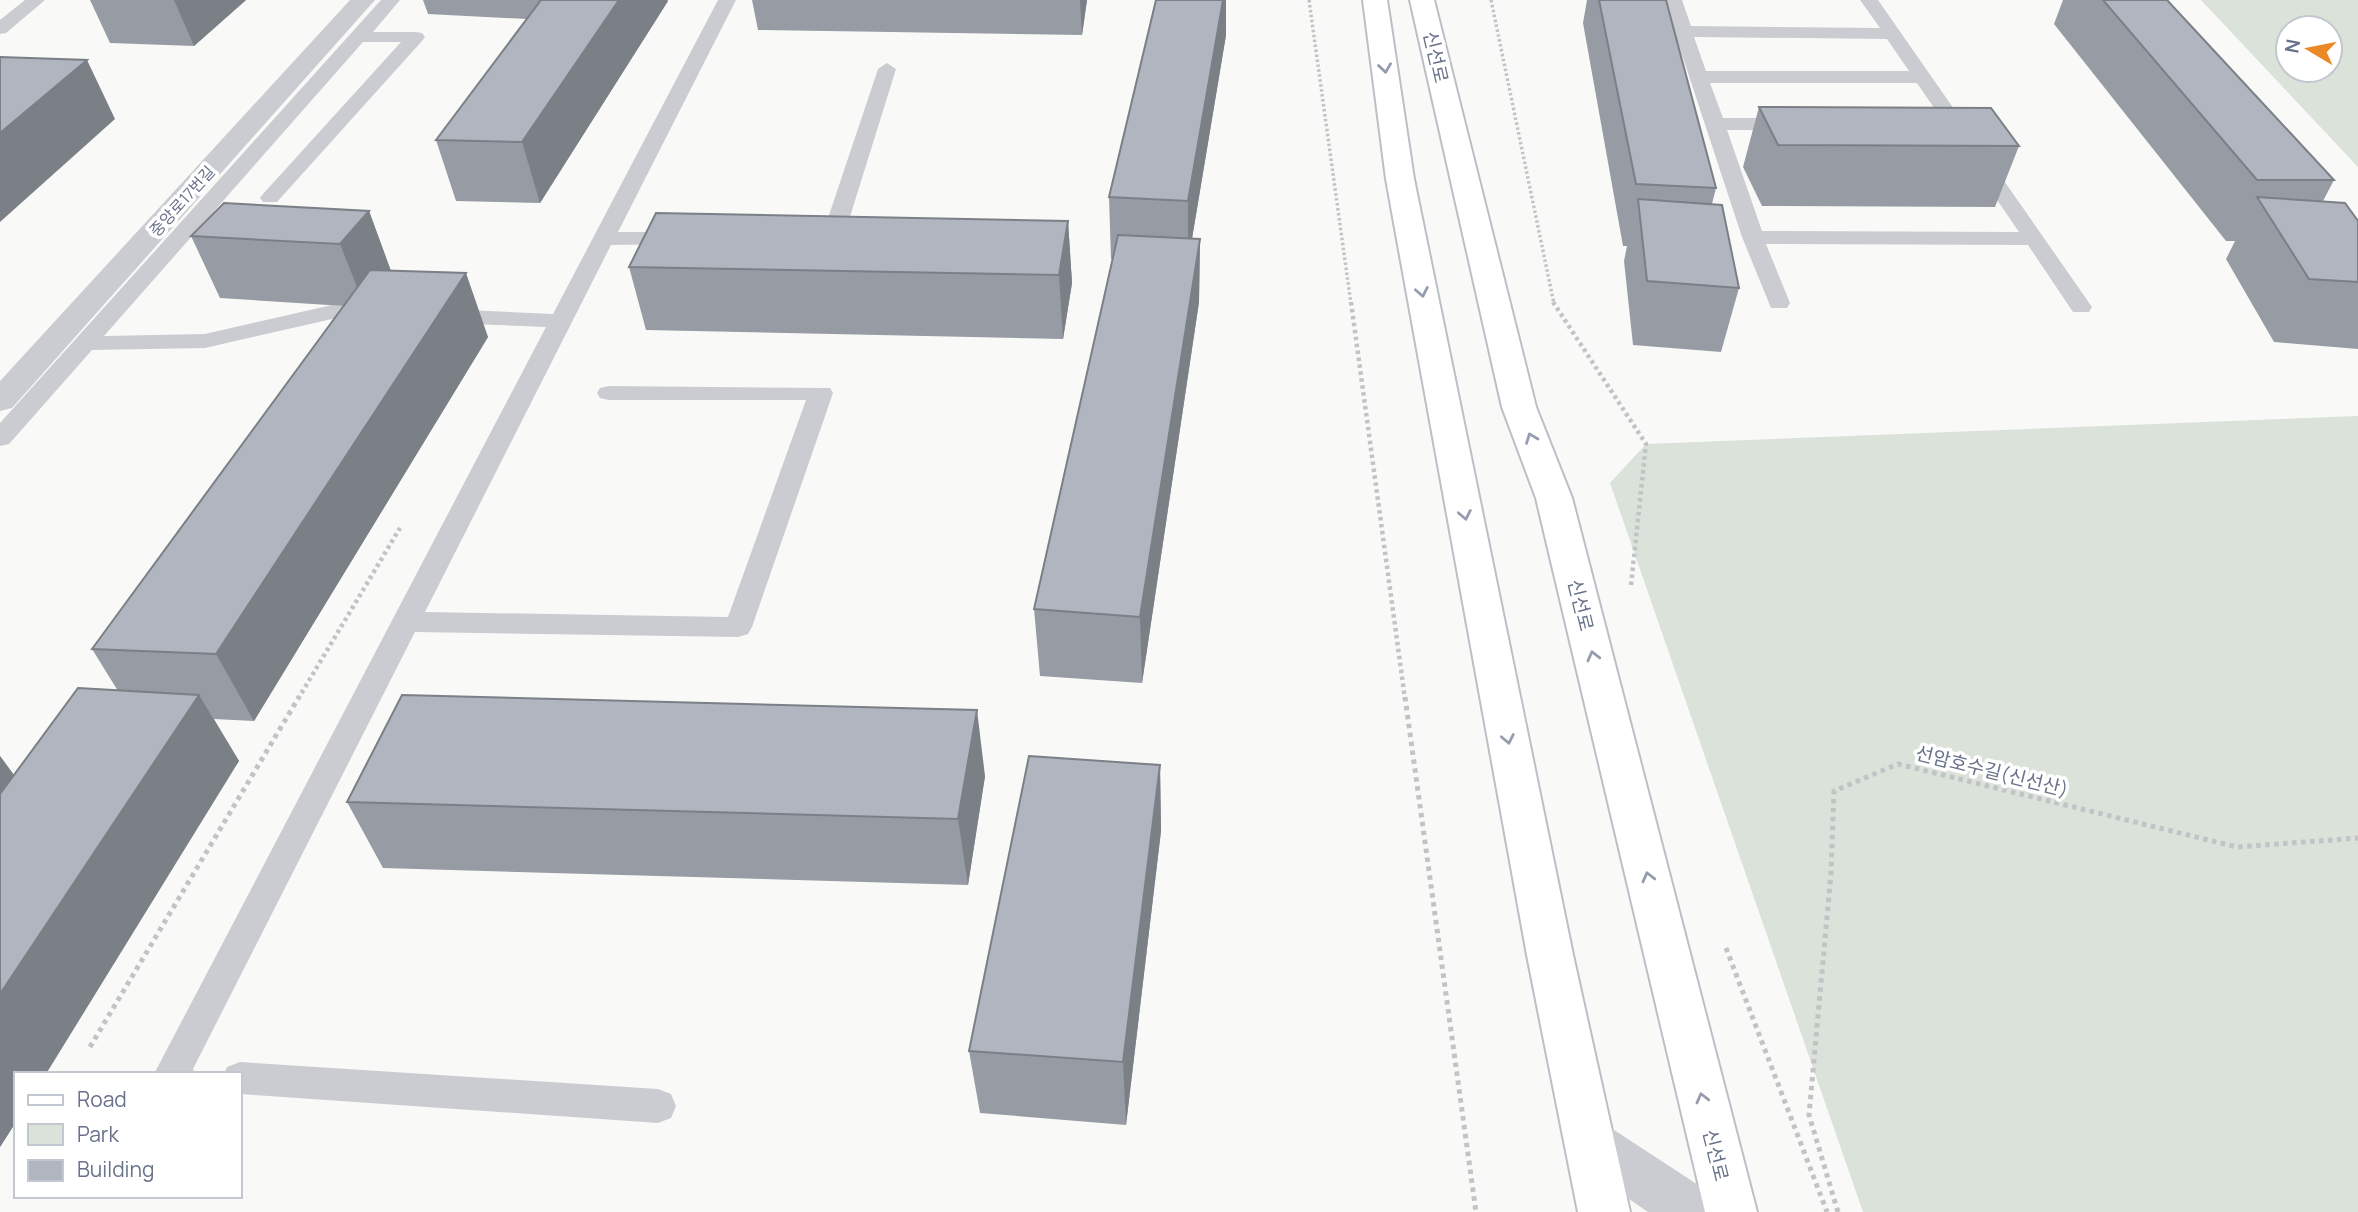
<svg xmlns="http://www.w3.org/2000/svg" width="2358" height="1212" font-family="Manrope,'Noto Sans KR',sans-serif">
<rect width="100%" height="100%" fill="#f9faf8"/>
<!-- green -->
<g fill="#dae2d9" fill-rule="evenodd">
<path d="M2201 0H2358V167ZM2288 28H2330V70H2288Z"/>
<path d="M2358 416V1212H1863L1610 483 1646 444Z"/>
</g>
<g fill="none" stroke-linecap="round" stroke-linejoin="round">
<defs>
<g id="secondary">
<path d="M1363 0H1387L1414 179 1573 955 1630 1212H1578L1527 955 1386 179Z"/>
<path d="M1410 0H1434L1536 407 1572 498 1757 1212H1705L1536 498 1502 407Z"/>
</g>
</defs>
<!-- secondary casing -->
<use href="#secondary" stroke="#bcbfc6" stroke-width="4"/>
<!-- path-far2 -->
<g stroke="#c1c3c6" stroke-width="3.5" stroke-dasharray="2.5 2.5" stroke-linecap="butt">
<path d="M1309 0 1351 304"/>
<path d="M1491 0 1554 304"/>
</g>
<!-- path-far1 -->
<g stroke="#c1c3c6" stroke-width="4.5" stroke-dasharray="3.5 3.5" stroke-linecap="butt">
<path d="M1351 302 1405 699"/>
<path d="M1553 302 1646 444 1631 585"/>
<path d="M298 699 400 528"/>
</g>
<!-- path -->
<g stroke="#c1c3c6" stroke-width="5" stroke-dasharray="4.5 4.5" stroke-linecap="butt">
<path d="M1405 697 1476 1212"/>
<path d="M1726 948 1827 1212"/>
<path d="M90 1047 299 697"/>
<path d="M1838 1212 1809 1115 1831 873 1834 791 1898 764 2237 847 2358 838"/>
</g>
<!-- service -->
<g fill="#caccd1" fill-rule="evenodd">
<path d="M25 0H45L6 33 0 34V20Z"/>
<path d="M381 0H400L373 32H416L422 33 425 37 422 41 277 202H263L260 198 263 194 401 42H363L104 336 205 334 332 305 384 309 387 314 384 319H332L205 348 92 350 9 444 0 446V423Z"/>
<path d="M718 0H736L618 232H681L689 233 692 238 689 243 681 244 611 245 425 612 728 617 806 400H609L600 398 597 393 600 388 609 386 830 388 833 393 752 627 748 634 738 637 415 632 193 1069 195 1074H154L546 327 445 323 437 321 434 316 437 311 445 309 553 314Z"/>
<path d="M1664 0H1682L1691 26 1880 28 1860 0H1878L2092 307 2089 312H2073L2028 245 1766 244 1790 303 1787 308H1771L1742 237ZM1694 37 1887 39 1909 71H1706ZM1710 83H1917L2019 232 1762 231 1727 130H1792L1802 124 1792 118H1723Z"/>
<path d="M887 63 896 69 844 236 841 241H808L805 236 808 231 824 230 878 69Z"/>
<path d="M240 1062 658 1089 671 1094 676 1106 671 1118 658 1123 240 1094V1074H224L227 1067Z"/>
</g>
<!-- minor -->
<path fill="#caccd1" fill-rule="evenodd" d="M1590 1119 1608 1126 1712 1194 1719 1212H1648L1572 1160 1564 1143 1572 1126Z"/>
<!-- tertiary -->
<path fill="#caccd1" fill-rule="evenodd" d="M350 0H375L12 408 0 411V381Z"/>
<!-- secondary -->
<use href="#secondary" fill="#fff" fill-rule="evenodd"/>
</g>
<!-- wall -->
<g fill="#979ca4">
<path d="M90 0H246L194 46 110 43Z"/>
<path d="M423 0H667L668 1 540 203 456 201 436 140 527 19 428 14Z"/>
<path d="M752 0H1087L1082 35 758 30Z"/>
<path d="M1587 0H1666L1716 188 1712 204 1739 288 1721 352 1633 345 1624 261 1627 246H1623L1583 23Z"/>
<path d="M2063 0H2167L2334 180 2323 201 2358 221V349L2274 342 2226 259 2235 241H2226L2054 24Z"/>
<path d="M1226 35 1192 238 1200 239 1199 302 1142 683 1040 676 1034 609 1113 259H1111L1109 197Z"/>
<path d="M1759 107 2019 146 1995 207 1762 206 1743 167Z"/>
<path d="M369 211 391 271 488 337 254 721 214 719 239 761 16 1074V1122L0 1147V756L14 775 118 691 92 649 344 306 220 298 191 236Z"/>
<path d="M1068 221 1072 283 1063 339 646 330 629 267Z"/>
<path d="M1160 765 1161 831 1126 1125 980 1113 969 1051Z"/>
<path d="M985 776 968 885 383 868 347 802Z"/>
</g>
<!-- shaded-wall -->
<g fill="#7b7f86">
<path d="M174 0H246L194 46Z"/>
<path d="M619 0H667L668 1 540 203 522 142Z"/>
<path d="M1080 0H1087L1082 35Z"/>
<path d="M1223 0H1226V35L1188 263V201Z"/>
<path d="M87 60 115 119 0 222V133Z"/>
<path d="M369 211 392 274 365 307 340 244Z"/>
<path d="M1068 221 1072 283 1063 339 1059 275Z"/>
<path d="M1200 239 1199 302 1142 683 1140 617Z"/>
<path d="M466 273 488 337 254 721 216 654Z"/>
<path d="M199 695 239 761 46 1074H16V1122L0 1147V994Z"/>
<path d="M977 710 985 776 968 885 958 819Z"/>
<path d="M0 756 19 782 0 806Z"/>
<path d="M1160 765 1161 831 1126 1125 1123 1062Z"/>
</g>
<!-- building -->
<g fill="#b0b5bf" stroke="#7b7f86" stroke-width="2">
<path d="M541 0H619L522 142 436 140Z"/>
<path d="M1156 0H1223L1188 201 1109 197Z"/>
<path d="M1599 0H1666L1716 188 1636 184Z"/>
<path d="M2103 0H2167L2334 180H2257Z"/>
<path d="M0 57 87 60 0 133Z"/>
<path d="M1759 107 1991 108 2019 146 1778 145Z"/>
<path d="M2257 197 2345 203 2358 221V282L2309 279Z"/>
<path d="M1638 199 1722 205 1739 288 1647 281Z"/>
<path d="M224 203 369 211 340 244 191 236Z"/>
<path d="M656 213 1068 221 1059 275 629 267Z"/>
<path d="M1118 235 1200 239 1140 617 1034 609Z"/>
<path d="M370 270 466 273 216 654 92 649Z"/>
<path d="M78 688 199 695 0 994V794Z"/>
<path d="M402 695 977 710 958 819 347 802Z"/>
<path d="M1029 756 1160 765 1123 1062 969 1051Z"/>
</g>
<!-- one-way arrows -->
<defs><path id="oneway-chevron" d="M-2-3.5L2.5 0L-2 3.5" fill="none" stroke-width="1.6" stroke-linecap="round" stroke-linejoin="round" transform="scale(1.75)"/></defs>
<g stroke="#959cad">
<use href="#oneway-chevron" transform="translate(1385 68) rotate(82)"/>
<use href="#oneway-chevron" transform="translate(1422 292) rotate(79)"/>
<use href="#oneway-chevron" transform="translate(1531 438) rotate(-111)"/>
<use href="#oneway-chevron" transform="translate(1465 515) rotate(79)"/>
<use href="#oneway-chevron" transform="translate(1593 656) rotate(-104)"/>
<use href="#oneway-chevron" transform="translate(1508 739) rotate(79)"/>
<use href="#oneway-chevron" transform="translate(1648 877) rotate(-104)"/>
<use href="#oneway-chevron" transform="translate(1702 1098) rotate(-104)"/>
</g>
<g text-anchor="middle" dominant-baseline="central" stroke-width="7" stroke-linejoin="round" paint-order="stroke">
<!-- far-street labels -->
<g font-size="16" fill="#68728a" stroke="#fff">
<text transform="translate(182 201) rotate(-48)">중앙로17번길</text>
</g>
<!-- street labels -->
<g font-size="19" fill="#68728a" stroke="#fff">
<text transform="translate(1436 57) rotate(77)">신선로</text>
<text transform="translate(1581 605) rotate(76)">신선로</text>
<text transform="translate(1992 771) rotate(14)">선암호수길(신선산)</text>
<text transform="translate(1716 1155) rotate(76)">신선로</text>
</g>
</g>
<!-- legend -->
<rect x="14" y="1072" width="228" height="126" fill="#ffffff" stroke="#c3c7d0" stroke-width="2"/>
<rect x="28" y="1095" width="35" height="10" fill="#ffffff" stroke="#c3c7d0" stroke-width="2"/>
<text x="77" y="1107" font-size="21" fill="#68728a">Road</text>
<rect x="28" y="1124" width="35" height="21" fill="#dae2d9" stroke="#c3c7d0" stroke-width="2"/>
<text x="77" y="1142" font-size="21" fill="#68728a">Park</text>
<rect x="28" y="1160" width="35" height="21" fill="#b0b5bf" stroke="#c3c7d0" stroke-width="2"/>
<text x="77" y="1177" font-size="21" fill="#68728a">Building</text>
<!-- north arrow -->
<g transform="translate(2309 49) rotate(280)"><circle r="33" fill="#ffffff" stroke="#c3c7d0" stroke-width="2"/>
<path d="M0-5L12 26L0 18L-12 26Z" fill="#eb8927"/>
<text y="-10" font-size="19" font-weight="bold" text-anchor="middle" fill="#68728a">N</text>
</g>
</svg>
